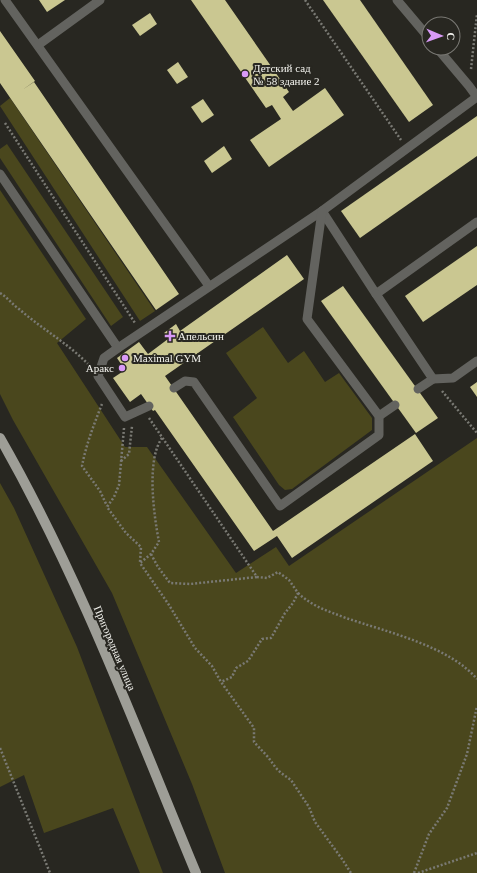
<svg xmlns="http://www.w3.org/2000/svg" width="477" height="873" font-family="'Times New Roman',serif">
<rect width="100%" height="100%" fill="#282721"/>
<!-- green -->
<g fill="#4a471d">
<path d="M10 98 155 311 140 321 0 106Z"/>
<path d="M7 144 123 317 111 326 0 158V149Z"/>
<path d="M0 190 86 319 57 343 125 447H147L236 573 276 547 289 566 477 438V873H225L192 784 112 593 13 420 0 394Z"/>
<path d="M263 327 288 363 304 351 325 382 339 373 372 418V430L292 489 285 490 279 485 233 417 257 398 226 353Z"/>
<path d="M0 483 14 508 77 647 163 873H140L113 808 44 833 24 775 0 787Z"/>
</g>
<!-- building -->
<g fill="#cac791">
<path d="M39 0H65L47 12Z"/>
<path d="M191 0H225L289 92 283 97 293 111 325 88 344 115 269 167 250 140 281 119 272 105 266 108Z"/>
<path d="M323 0H360L433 105 409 122Z"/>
<path d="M150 13 157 24 140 36 132 25Z"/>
<path d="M0 31 35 81 22 90 34 82 179 294 156 310 0 83Z"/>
<path d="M178 62 188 77 177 84 167 70Z"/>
<path d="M203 99 214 115 202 123 191 107Z"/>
<path d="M477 116V156L360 238 341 211Z"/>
<path d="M224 146 232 159 212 173 204 161Z"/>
<path d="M477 246V285L423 322 405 296Z"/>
<path d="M287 255 304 279 165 376 273 531 415 434 433 461 292 558 277 536 254 551 155 410 153 411 141 394 130 402 113 378 125 370 117 358 139 342 148 354 168 339 164 333 176 324 180 331Z"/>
<path d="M343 286 438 418 416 433 321 301Z"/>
<path d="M477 382V397L470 387Z"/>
</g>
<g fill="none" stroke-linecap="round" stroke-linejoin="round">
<!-- path -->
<g stroke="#7a7a74" stroke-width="2.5" stroke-dasharray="2 2" stroke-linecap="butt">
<path d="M305 0 401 140"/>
<path d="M471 69 477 14"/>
<path d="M5 123 135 323"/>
<path d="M0 293C8 298 12 304 19 309 42 329 69 344 90 366"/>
<path d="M442 391 477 433"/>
<path d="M102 404C94 424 86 445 82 466L100 491 107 506"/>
<path d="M149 418 257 577 267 578 278 572 289 580 298 593 293 603 285 613 271 638 262 639 248 661 236 668 232 677 221 682"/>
<path d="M124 428 119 485 114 497 107 507 126 533 141 547 140 562"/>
<path d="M162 438C146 460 154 516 159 542L151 554 140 563 169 605 195 648 212 666 221 682 254 728V742L268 757 276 768 281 773 291 780 309 807 315 822 342 859 351 873"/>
<path d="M121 461 129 454 132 426"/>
<path d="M151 554 158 567 170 583 190 584 257 577"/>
<path d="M298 593C313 607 328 611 346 618 387 632 449 646 477 679"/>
<path d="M0 748 50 873"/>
<path d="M414 873 429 834 447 808 467 754 477 706"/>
<path d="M418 873 477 853"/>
</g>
<!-- service -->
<g stroke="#63635f" stroke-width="9">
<path d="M5 0 209 286"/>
<path d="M397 0 429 38"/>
<path d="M38 45 100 0"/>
<path d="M437 48 469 86 477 97"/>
<path d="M0 174 118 348 104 358 98 376 125 417 149 406"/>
<path d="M322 211 376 294 477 222"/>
<path d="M376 294 433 379 418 389"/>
<path d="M118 348 322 211 477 97"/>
<path d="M433 379 453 378 477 361"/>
<path d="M174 388 185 381 194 382 280 506 379 435V416L307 319 322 211"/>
<path d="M379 416 395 405"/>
</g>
<!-- primary -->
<path stroke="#9e9e97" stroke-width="10" d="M0 438C79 576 135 726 196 873"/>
</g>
<!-- markers -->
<g fill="#d99af7" stroke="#282721" stroke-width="1.5">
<circle cx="245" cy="74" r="4"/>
<path d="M168 330h4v4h4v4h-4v4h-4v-4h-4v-4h4z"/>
<circle cx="125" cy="358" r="4"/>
<circle cx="122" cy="368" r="4"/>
</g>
<g text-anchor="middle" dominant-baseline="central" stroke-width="4" stroke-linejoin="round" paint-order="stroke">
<!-- poi labels -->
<g font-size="11" fill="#f5f5f0" stroke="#282721" text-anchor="start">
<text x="253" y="68">Детский сад<tspan x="253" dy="13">№ 58 здание 2</tspan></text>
<text x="178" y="336">Апельсин</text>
<text x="133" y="358">Maximal GYM</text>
<text x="114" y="368" text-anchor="end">Аракс</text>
</g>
<!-- street labels -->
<g font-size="11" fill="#f5f5f0" stroke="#282721">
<text transform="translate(115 648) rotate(67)">Пригородная улица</text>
</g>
</g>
<!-- north arrow -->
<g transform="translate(441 36) rotate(92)"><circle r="19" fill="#282721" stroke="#7a7974"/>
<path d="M0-3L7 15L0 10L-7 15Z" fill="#d99af7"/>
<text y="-6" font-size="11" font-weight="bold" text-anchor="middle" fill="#f5f5f0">С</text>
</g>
</svg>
